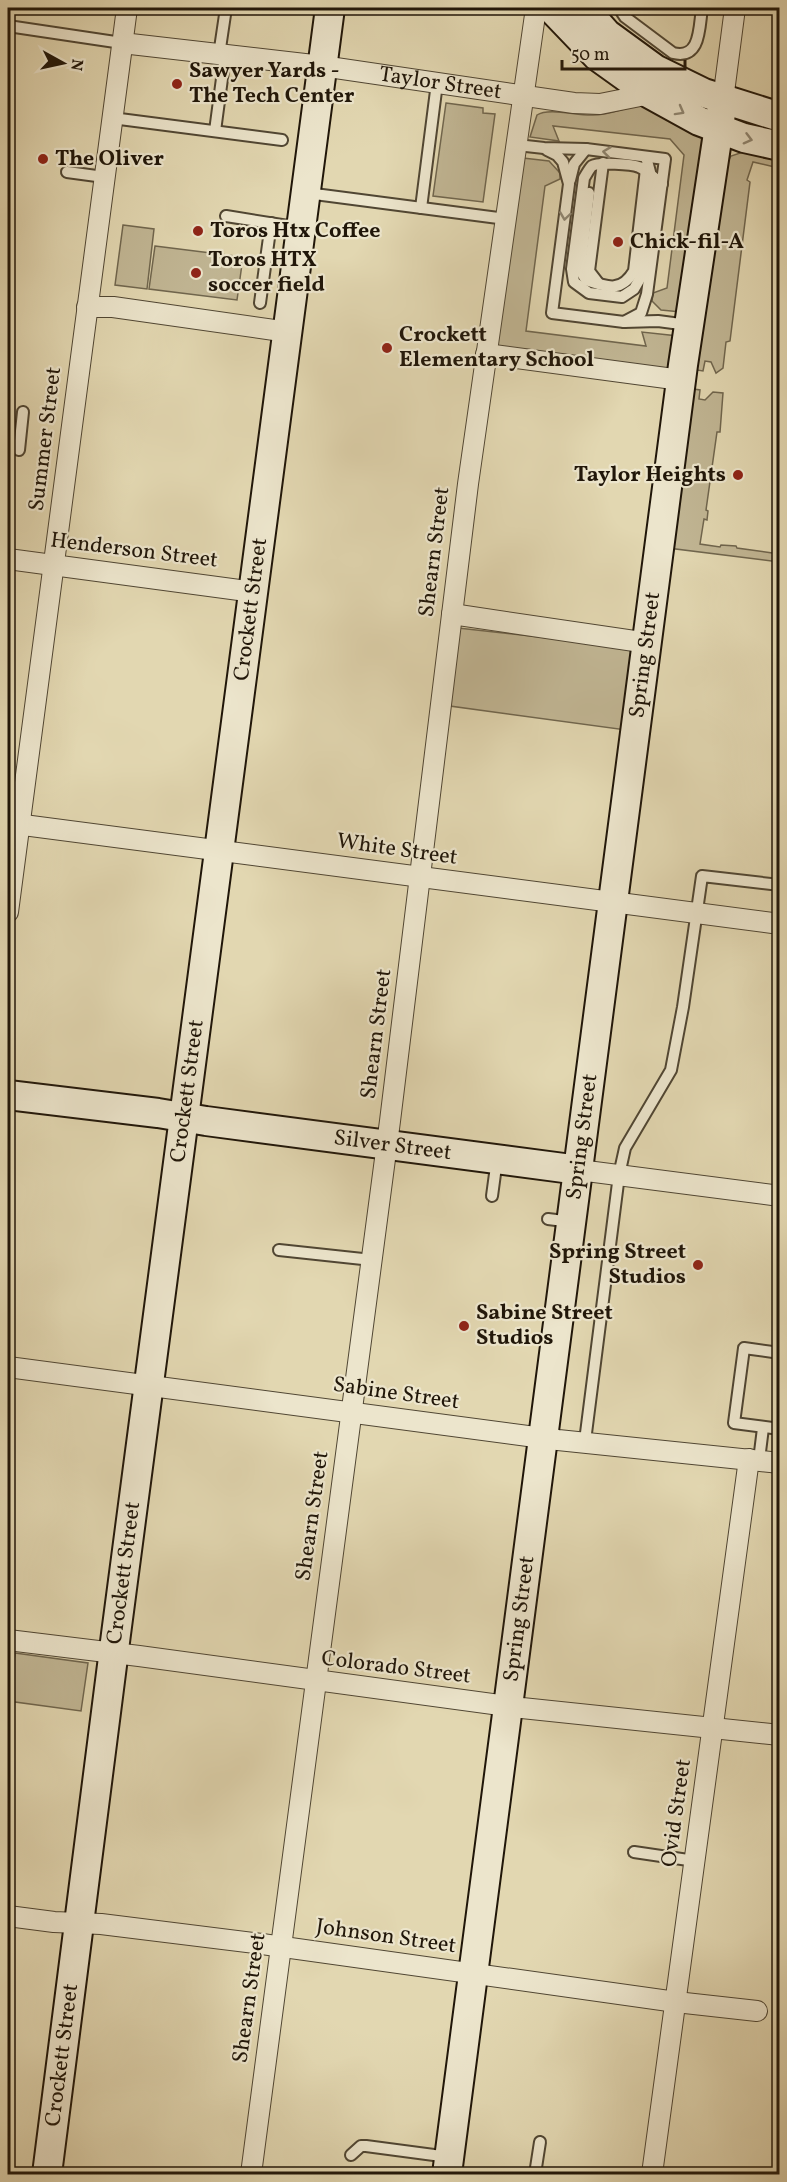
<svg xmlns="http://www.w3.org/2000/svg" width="787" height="2182" font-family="Vollkorn,serif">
<rect width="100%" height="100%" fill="#e2d7b1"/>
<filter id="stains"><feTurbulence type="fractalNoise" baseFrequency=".00333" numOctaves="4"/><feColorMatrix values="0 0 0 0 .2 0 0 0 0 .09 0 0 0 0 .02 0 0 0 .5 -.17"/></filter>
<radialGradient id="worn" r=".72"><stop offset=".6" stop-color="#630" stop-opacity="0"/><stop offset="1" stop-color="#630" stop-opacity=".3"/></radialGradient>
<!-- green -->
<g fill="#c1b694" stroke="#70664e" stroke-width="1.5">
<path d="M446 103 483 108V113L495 114 483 202 433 196Z"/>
<path d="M649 104 703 137 681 312 661 310 652 301 653 293 667 288 684 155 670 139 553 126 559 141 530 137 537 115C549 107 577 116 593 115 612 115 630 105 649 104Z"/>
<path d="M755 148 779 154V168L753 162 747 180 750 182 730 341 726 342 723 368 716 373 711 362 705 361 703 371 690 369 726 165 731 156Z"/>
<path d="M523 158 549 161 560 173V179L545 186 526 331 646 346 642 332 678 336 673 372 496 349Z"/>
<path d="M123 225 154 229 147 289 115 285Z"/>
<path d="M155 246 243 257 237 300 149 289Z"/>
<path d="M687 388 700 390 699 399 705 400 713 392 723 393 720 432H717L706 510 708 511 707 520 704 519 700 544 720 547 721 545 736 546 737 548 779 554V562L668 548Z"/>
<path d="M458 628 639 648 626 730 450 706Z"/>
<path d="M15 1653 88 1663 81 1711 8 1701Z"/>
</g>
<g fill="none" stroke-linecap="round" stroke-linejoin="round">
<defs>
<g id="lane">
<path d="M311 8 329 10"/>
<path d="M619 8 625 17 673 53C701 60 699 27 702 8"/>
<path d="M8 26 122 43"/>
<path d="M219 55 226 8"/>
<path d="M112 118 282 140"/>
<path d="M215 131 225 56"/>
<path d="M517 145 544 148 586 149 665 159 647 294 641 313 624 322"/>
<path d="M547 150 557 155 563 162 569 184 552 313 624 322 658 321 688 325"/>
<path d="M646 157 653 183 642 275 634 289 622 297 589 293 574 282 572 269 584 178C586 175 589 169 592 166 598 162 632 164 639 167 647 170 655 179 662 184"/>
<path d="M67 172 104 177"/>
<path d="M570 180 574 164 586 149"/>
<path d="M307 193 506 219"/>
<path d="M589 193 580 270 586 280C607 287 621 293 634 271L646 169"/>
<path d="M421 208 437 83"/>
<path d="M226 216 301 228"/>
<path d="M599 284 589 271 603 163"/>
<path d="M260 303 271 223"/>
<path d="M19 450 23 412"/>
<path d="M492 1196 497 1159"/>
<path d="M548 1219 572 1222"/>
<path d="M279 1250 372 1260"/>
<path d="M780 1353 744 1348 734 1423 780 1429"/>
<path d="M585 1441 619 1175 625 1148 671 1070 683 1007 702 876 780 885"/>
<path d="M759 1460 763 1428"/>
<path d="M634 1852 695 1861"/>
<path d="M351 2155 361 2146H366L449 2157"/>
<path d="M535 2174 540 2142"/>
</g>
<g id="street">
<path id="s1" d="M122 43 322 66 574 103 600 104 650 94"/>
<path d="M723 100 735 8"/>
<path d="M87 307H113L288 332"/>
<path d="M486 354 681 380"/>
<path d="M8 559 254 592"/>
<path d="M452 614 648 643"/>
<path d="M8 823 780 924"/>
<path d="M8 912 127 8"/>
<path d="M579 1170 780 1196"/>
<path d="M8 1367 558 1440 780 1463"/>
<path d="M8 1640 139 1656 522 1708 780 1735"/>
<path d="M8 1916 54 1922 101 1924 262 1944 676 2002 757 2011"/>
<path d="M251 2174 390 1121 468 484 536 8"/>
<path d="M652 2174 749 1459"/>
</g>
<g id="secondary">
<path d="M551 8 597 56 650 94 699 121 744 138 780 146"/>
<path d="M584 8 607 34 655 69 704 93 780 117"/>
<path id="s2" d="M8 1095 158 1113 206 1121 579 1170"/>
<path id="s3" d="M47 2174 116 1634 330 8"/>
<path id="s4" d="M447 2174 683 365 723 100"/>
</g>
</defs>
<!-- lane casing -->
<use href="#lane" stroke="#504633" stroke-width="14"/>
<!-- street casing -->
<use href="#street" stroke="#504633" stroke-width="22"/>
<!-- secondary casing -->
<use href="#secondary" stroke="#201609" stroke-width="32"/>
<!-- lane -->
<use href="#lane" stroke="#ece5cc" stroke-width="10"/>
<!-- street -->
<use href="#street" stroke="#ece5cc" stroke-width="20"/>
<!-- secondary -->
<use href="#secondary" stroke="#ece5cc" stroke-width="28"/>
</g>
<!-- one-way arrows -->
<defs><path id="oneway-chevron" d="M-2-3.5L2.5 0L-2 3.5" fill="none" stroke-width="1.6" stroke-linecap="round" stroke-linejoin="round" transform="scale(1.5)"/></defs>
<g stroke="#908874">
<use href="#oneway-chevron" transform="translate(680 111) rotate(29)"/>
<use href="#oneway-chevron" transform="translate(748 139) rotate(15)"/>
<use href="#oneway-chevron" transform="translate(607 152) rotate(-173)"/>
<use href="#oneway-chevron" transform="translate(565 216) rotate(98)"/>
</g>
<!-- markers -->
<g fill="#8f2418" stroke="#ece5cc" stroke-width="2">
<circle cx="177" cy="84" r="6"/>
<circle cx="43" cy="159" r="6"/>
<circle cx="198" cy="231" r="6"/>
<circle cx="618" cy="242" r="6"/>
<circle cx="196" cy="273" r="6"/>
<circle cx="387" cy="348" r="6"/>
<circle cx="738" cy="475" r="6"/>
<circle cx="698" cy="1265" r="6"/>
<circle cx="464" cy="1326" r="6"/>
</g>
<g text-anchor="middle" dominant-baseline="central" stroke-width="4.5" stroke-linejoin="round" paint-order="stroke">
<!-- poi labels -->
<g font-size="22" font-weight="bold" fill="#201609" stroke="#ece5cc" text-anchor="start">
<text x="189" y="71">Sawyer Yards -<tspan x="189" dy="25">The Tech Center</tspan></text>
<text x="55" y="159">The Oliver</text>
<text x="210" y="231">Toros Htx Coffee</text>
<text x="630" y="242">Chick-fil-A</text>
<text x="208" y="260">Toros HTX<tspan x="208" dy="25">soccer field</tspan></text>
<text x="399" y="335">Crockett<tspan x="399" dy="25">Elementary School</tspan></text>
<text x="726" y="475" text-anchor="end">Taylor Heights</text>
<text x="686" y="1252" text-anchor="end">Spring Street<tspan x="686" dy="25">Studios</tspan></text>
<text x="476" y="1313">Sabine Street<tspan x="476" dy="25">Studios</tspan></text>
</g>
<!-- street labels -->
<g font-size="22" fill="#201609" stroke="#ece5cc">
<text stroke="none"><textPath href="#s1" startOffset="321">Taylor Street</textPath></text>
<text transform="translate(46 439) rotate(-83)">Summer Street</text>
<text transform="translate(134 551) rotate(7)">Henderson Street</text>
<text transform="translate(435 552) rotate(-83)">Shearn Street</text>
<text stroke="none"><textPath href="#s3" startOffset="1578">Crockett Street</textPath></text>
<text stroke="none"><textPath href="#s4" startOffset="1532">Spring Street</textPath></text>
<text transform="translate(397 850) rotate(8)">White Street</text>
<text transform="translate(377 1034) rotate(-83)">Shearn Street</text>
<text stroke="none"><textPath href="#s3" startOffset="1092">Crockett Street</textPath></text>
<text stroke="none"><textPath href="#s4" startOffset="1046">Spring Street</textPath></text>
<text stroke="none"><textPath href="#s2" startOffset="388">Silver Street</textPath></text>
<text transform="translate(396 1394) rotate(8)">Sabine Street</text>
<text transform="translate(313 1516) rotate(-82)">Shearn Street</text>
<text stroke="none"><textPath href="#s3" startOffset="606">Crockett Street</textPath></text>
<text stroke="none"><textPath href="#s4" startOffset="560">Spring Street</textPath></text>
<text transform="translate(396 1668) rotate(7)">Colorado Street</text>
<text transform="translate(677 1813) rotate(-82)">Ovid Street</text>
<text transform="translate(386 1937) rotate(8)">Johnson Street</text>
<text transform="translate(250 1998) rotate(-82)">Shearn Street</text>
<text stroke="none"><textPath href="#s3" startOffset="120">Crockett Street</textPath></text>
</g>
</g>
<!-- margin -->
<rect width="787" height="2182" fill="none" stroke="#e2d7b1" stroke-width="30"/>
<rect x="9" y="9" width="769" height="2164" fill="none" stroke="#201609" stroke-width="3"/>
<rect x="15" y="15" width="757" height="2152" fill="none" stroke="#201609" stroke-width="1.5"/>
<!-- north arrow -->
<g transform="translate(63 63) rotate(98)" stroke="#ece5cc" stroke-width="4.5" paint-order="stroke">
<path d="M0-4.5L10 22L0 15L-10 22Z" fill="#201609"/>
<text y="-9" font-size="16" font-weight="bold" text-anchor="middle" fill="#201609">N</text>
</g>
<!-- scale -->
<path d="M562 60v9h123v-9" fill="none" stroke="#201609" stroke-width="3"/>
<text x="571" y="60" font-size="18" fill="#201609" stroke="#ece5cc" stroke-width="4.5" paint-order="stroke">50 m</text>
<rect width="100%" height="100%" filter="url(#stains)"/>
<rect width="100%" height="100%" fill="url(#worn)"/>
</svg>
